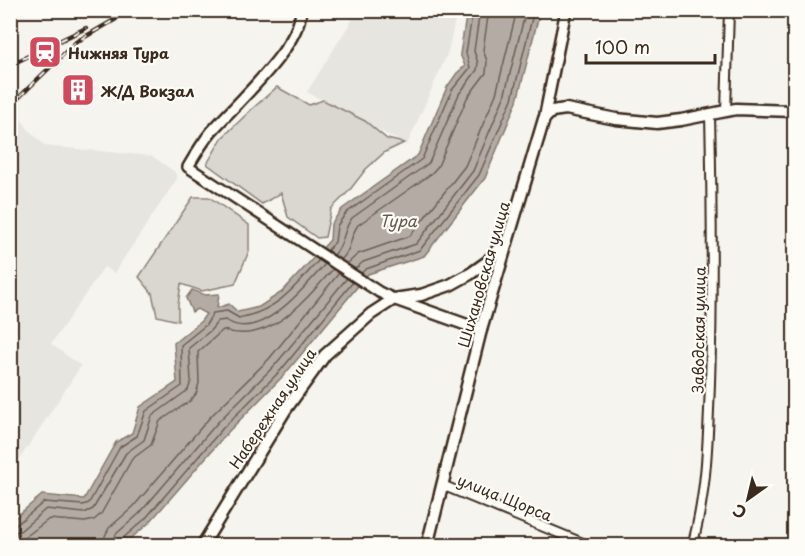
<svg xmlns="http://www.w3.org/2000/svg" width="805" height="556" font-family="'Playpen Sans',sans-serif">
<rect width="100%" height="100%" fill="#f5f4ee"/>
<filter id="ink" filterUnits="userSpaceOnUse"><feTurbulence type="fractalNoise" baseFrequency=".0167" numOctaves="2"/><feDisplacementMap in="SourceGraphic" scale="12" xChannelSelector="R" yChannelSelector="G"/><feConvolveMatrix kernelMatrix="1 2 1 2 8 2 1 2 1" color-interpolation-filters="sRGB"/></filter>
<g filter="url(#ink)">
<!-- built -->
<g fill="#e7e5df">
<path d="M340 11H457L448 52 407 145 307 92 352 20Z"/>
<path d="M10 104 29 130 45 146 152 156 175 172 177 179 114 273 104 267 51 344 81 366 11 472Z"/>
</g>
<!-- green -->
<g fill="#dad6d0" stroke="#8a8077" stroke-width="1.5">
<path d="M277 87 309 105 323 100 365 121 387 139 404 143 385 152 366 169 349 191 331 209 325 237 317 238 288 217 281 193 262 204 207 164 222 138 252 109Z"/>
<path d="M193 197H209L249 225V251L235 284 202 291 181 284 178 305V321L157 316 152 293 139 277Z"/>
</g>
<!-- water -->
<path fill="#b4aca4" stroke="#84786e" stroke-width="1.5" d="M467 11H540L517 101 485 178 424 256 368 274 285 374 228 432 149 523 123 545 11 546V521L42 495 84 499 116 442 132 433 140 407 177 382 174 343 201 321 206 314 197 309 192 312 186 298 192 290 205 295 219 294 217 308 229 304 238 312 259 307 282 292 330 240 331 224 342 209 418 155 447 87 457 73 465 66 460 54Z"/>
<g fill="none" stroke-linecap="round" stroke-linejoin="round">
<!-- shore -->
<g stroke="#6b5e54" stroke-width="1.5">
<path d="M327 251 335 242 337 226 346 213 422 159 452 90 470 68 466 53 473 10"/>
<path d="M334 255C345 244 342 231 352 218L429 163 459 94 477 70 478 63 474 51 480 10"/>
<path d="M341 260C353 248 349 237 358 225L431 174 438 166 467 98 486 73 487 61 483 50 489 10"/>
<path d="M347 264 358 254 410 236 465 166 496 94 517 10"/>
<path d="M355 269 363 262 416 244 473 171 504 97 526 10"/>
<path d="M361 273 366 269 420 250 479 175 512 99 534 10"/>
<path d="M10 525 17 524 44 502 83 505 89 503 120 447 137 436 146 411 182 386 181 345 206 325 213 313 227 311 239 318C278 310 294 288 319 260"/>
<path d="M10 533 20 531 46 509 84 513 93 509 126 453 144 440 152 416 188 390 191 381 189 348 210 331 218 321 226 320C259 344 306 286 325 264"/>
<path d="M10 542 24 538 49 519 85 522 94 520 101 514 132 459 151 445 160 421 190 401 196 394 199 383 198 352 223 330C270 346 305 300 333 269"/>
<path d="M104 546 105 536 109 528 133 507 211 416 269 359 339 273"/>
<path d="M113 546 116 534 139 514 218 422 275 365 347 278"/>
<path d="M120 546 122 539 145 519 223 428 281 370 353 282"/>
</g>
<defs>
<g id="minor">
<path d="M726 111 729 10"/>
<path d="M442 485 590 546"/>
<path d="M692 546C707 493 708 438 710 383 713 293 712 204 710 114"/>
</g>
<g id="tertiary">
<path d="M301 10C300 48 236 103 211 132 202 143 195 155 188 167L379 292 394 299"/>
<path d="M544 119 566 10"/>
</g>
<g id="secondary">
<path d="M397 300 481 330"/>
<path d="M202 546 286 409 325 355 371 314 394 299 421 295 450 285 470 274 487 262 504 242"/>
<path d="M427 546 481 330 544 119 552 111 566 109 616 119 657 123 681 120 736 109 794 111"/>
</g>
</defs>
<!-- minor casing -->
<use href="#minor" stroke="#3b2a1e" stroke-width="12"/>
<!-- tertiary casing -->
<use href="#tertiary" stroke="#3b2a1e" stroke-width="14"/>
<!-- secondary casing -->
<use href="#secondary" stroke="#3b2a1e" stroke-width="15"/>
<!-- minor -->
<use href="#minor" stroke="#fdfcf7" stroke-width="8"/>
<!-- tertiary -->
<use href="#tertiary" stroke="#fdfcf7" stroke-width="9"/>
<!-- secondary -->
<use href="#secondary" stroke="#fdfcf7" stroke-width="10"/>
<defs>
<g id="rail">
<path d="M10 65 86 28"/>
<path d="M10 106 76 42 116 19"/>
</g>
</defs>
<!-- rail casing -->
<use href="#rail" stroke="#3b2a1e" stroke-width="4.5"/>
<!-- rail -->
<use href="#rail" stroke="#fdfcf7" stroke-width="2" stroke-dasharray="7" stroke-linecap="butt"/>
</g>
</g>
<!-- icons -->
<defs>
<symbol id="station-square" viewBox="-11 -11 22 22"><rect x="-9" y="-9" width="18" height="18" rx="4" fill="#d1495b" stroke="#fdfcf7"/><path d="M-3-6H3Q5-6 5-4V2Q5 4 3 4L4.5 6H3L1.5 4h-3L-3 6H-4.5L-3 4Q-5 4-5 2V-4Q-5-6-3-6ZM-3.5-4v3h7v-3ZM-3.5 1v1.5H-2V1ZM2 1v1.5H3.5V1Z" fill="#fff"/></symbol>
<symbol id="building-square" viewBox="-11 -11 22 22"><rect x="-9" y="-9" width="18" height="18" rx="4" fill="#d1495b" stroke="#fdfcf7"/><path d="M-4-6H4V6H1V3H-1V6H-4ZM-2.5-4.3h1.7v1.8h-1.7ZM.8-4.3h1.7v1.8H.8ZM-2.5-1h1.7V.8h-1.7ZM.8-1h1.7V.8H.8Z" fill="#fff"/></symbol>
</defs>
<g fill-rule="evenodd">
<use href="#station-square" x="26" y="33" width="38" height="38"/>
<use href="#building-square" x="59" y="71" width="38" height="38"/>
</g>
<g text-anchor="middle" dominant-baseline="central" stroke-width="4.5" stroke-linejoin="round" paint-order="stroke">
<!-- poi labels -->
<g font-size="15" font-weight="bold" fill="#3b2a1e" stroke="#fdfcf7" text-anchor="start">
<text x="68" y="52">Нижняя Тура</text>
<text x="101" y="90">Ж/Д Вокзал</text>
</g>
<!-- street labels -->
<g font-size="15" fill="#3b2a1e" stroke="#fdfcf7">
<text transform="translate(483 274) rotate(-74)">Шихановская улица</text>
<text transform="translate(698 330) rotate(-89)">Заводская улица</text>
<text transform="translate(272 408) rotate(-56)">Набережная улица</text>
<text transform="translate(505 497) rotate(22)">улица Щорса</text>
</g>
<!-- water labels -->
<g font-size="16" font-style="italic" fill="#65584d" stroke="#fdfcf7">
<text x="398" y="220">Тура</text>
</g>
</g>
<!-- margin -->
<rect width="805" height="556" fill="none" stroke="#fdfcf7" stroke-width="36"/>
<rect x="18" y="18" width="769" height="520" fill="none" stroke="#3b2a1e" stroke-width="2" filter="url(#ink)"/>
<!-- north arrow -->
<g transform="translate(748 499) rotate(214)" stroke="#fdfcf7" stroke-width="4.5" paint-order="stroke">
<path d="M0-4.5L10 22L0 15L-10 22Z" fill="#3b2a1e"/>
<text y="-9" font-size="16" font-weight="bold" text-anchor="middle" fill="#3b2a1e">С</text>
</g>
<!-- scale -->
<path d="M586 54v9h129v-9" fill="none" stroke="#3b2a1e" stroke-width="3"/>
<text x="595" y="54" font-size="18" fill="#3b2a1e" stroke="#fdfcf7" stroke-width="4.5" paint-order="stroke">100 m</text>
</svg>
